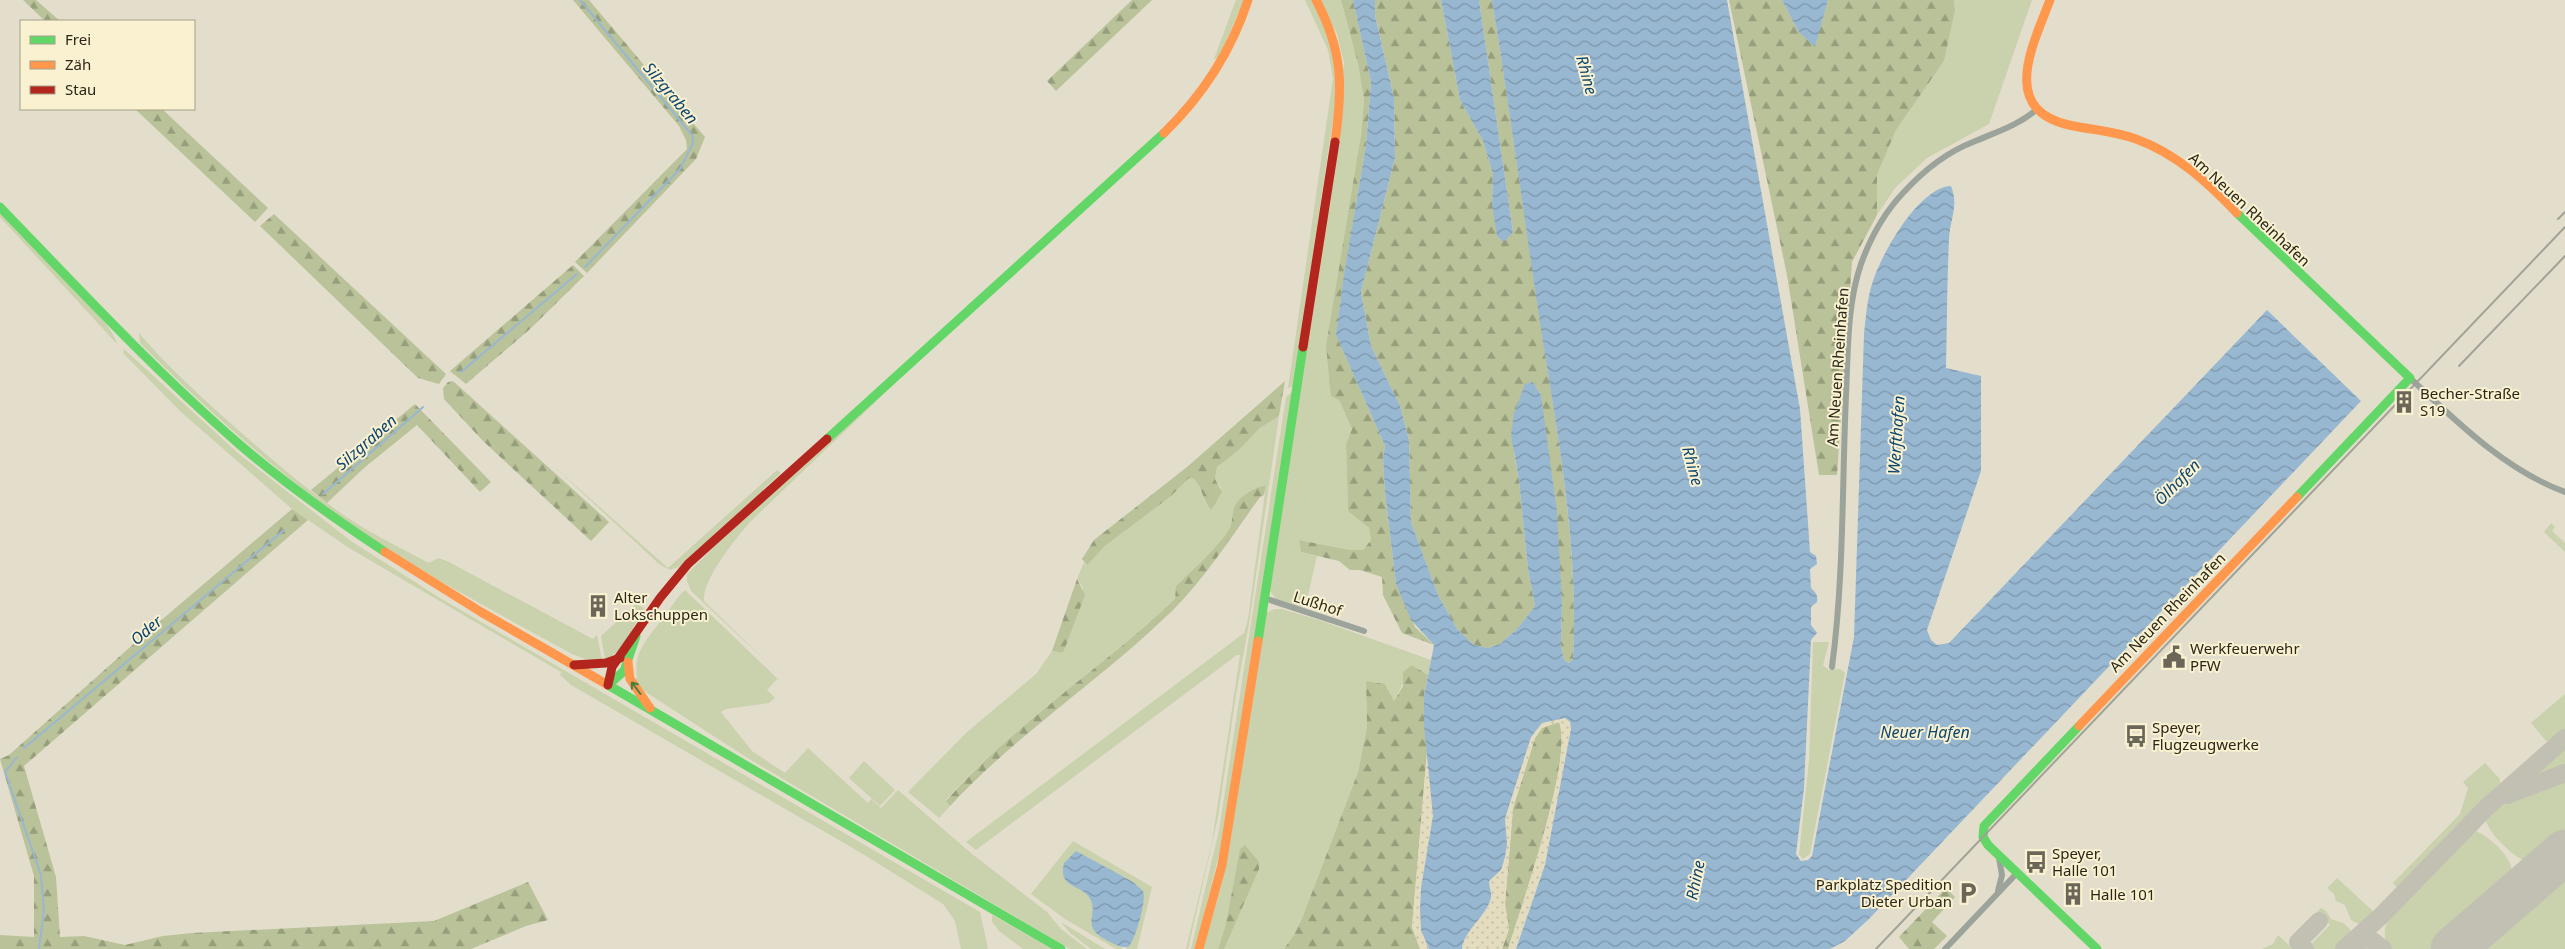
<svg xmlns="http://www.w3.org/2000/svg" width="2565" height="949" font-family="'Noto Sans',sans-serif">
<defs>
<pattern id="forest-firs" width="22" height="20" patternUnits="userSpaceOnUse" patternTransform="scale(1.25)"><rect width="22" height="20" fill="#b9c299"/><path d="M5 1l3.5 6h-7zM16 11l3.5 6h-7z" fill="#979e7c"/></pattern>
<pattern id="sand-dots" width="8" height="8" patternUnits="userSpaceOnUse" patternTransform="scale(1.25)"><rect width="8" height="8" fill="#e4dcbf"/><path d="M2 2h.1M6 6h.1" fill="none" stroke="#c4bda4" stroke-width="1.8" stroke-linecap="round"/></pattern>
<pattern id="water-waves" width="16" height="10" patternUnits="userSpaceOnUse" patternTransform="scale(1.25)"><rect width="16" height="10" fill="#98b8d2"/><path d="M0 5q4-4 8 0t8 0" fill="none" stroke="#7c96aa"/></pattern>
</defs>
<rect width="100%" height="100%" fill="#e3decc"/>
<!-- green -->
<g fill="#cad1ad">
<path d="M1236 0H1244L1219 58 1214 59Z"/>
<path d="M1305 0H1312L1324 21 1337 55V93L1293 386 1288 388 1333 78 1328 50Z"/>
<path d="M1320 0H1341L1358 64 1364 100 1339 400 1352 429 1346 444 1348 511 1369 528 1371 540 1363 550H1350L1299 540 1301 552 1317 556 1305 608 1276 599 1270 591 1344 63 1337 34Z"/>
<path d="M1954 0H2032L1989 124 1927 158 1895 188 1877 215V175L1896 130 1944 61 1955 11Z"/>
<path d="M0 212C22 235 113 320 117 344L0 217Z"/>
<path d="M139 333C166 365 197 393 228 421 269 457 310 494 356 523 379 538 405 550 429 563L438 558 447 561 593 639 603 628 597 635 602 661 585 659 572 654C499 614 425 575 356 528 278 474 207 410 140 343Z"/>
<path d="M124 349 239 454 351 541 440 598 980 912 988 949H961L955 921 943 904 863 854 571 685 560 675 561 672 349 548 292 509 181 412 123 353Z"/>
<path d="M911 368 751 521C737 537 702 579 704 601L770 665 691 591 687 581V574L727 534Z"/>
<path d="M1292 392 1223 839 1195 949H1191L1219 830 1286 397Z"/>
<path d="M1279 416 1249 624 1236 695 1218 817 1188 949H1186L1212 842 1240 655H1237L976 850 966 842 1244 633 1248 619 1266 485C1253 488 1241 494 1235 507 1230 517 1234 524 1225 535 1211 554 1192 570 1176 586L1175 599C1102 669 1013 724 946 800L950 806 939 818 908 792 967 732 1036 674 1052 651 1063 653 1083 588 1077 579 1084 562 1086 565 1105 546 1170 497 1189 478 1194 479C1203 488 1201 501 1211 510L1221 488 1215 479 1217 467 1239 450 1260 428Z"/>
<path d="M549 462 668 568 777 470 781 473 679 567 670 570 659 564Z"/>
<path d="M2551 523 2555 527 2552 531 2565 543V552L2544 532Z"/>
<path d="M685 590 782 683 777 679 767 690 775 698 769 703 726 709 721 712 752 751 785 773 808 748 868 803 871 799 881 808 898 790 972 854 1047 912 1061 929 1087 949H1070L746 757 641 689 634 680 637 677C633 654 647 638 661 621 669 611 675 599 685 590Z"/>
<path d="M636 604 644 608C633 624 625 654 605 659L601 636Z"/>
<path d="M1274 609H1282L1319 620 1431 660 1428 675 1412 665 1394 701 1385 684 1366 681 1367 727 1358 772 1303 916 1294 935 1284 949H1224L1226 924 1218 949H1203L1221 887 1228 851 1266 613Z"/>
<path d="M1813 642H1829L1823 665 1829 670 1840 669 1845 673 1810 854 1803 859 1799 855 1809 760Z"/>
<path d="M2565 694V731L2554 741H2546L2531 723Z"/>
<path d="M2565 745V769L2545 776H2539V768Z"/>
<path d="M864 761 895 790 880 806 849 778Z"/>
<path d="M2485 763 2500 779V788L2399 890 2393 883 2460 814 2468 788 2463 782Z"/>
<path d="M2565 777V832L2530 862C2518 863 2483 829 2486 817L2512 798Z"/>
<path d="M2476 831C2491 838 2518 861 2511 879L2430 949H2391C2382 938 2383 927 2391 916L2467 836Z"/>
<path d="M1073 841 1152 887 1137 949H1127L1122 941 1120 945 1123 949H1116L1065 919 1031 894Z"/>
<path d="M2565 872V949H2476Z"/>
<path d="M2337 878 2376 914 2363 926 2351 920 2345 905 2336 901 2334 894 2327 888Z"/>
<path d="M2321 908 2326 911 2331 919 2343 923 2350 929 2351 937 2336 949H2314L2312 943 2330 925 2317 912Z"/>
<path d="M992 915 1052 949H1023L999 931 992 922Z"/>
<path d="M1061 922 1105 949H1091L1070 933Z"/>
<path d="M2278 935 2293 949H2262L2273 944Z"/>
</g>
<!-- forest -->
<g fill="url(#forest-firs)">
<path d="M23 0H36L60 21H45Z"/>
<path d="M573 0H589L705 137 696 159 587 273 575 262 687 149 686 140 679 126Z"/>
<path d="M1132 0H1152L1056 91 1047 81Z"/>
<path d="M1341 0H1353L1371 82 1366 145 1344 274 1336 335 1385 446 1383 458 1385 493 1396 584 1415 627 1434 645 1402 633 1383 595 1382 577 1360 570H1350L1339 561 1301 552 1299 540 1350 550H1363L1371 540 1369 528 1348 511 1346 444 1352 429 1339 400 1331 396 1326 346 1361 136 1364 100 1358 64Z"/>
<path d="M1375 0H1441L1460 100 1483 141 1493 174 1492 205 1513 232 1479 0H1492C1510 108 1524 217 1541 325 1557 435 1579 547 1573 659L1569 663 1564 660 1561 646 1562 604 1541 395 1533 382 1514 454 1519 480 1528 570 1535 606 1518 628 1500 644 1488 648 1474 645 1457 629 1438 595 1411 522 1409 440 1400 406 1371 346 1361 292 1395 158 1394 98 1375 14Z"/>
<path d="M1729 0H1782L1798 31 1815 46 1828 0H1954L1955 11 1944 61 1896 130 1877 175V215L1852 262 1837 475H1819L1787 275Z"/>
<path d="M135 109H162L268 208 255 222Z"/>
<path d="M274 214 446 374 439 384 418 378 260 226Z"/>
<path d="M573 265 584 276 529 330 466 384 450 371Z"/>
<path d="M453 381 609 522 591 541 483 441 444 399 443 388 448 382Z"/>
<path d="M1285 381 1279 416 1260 428 1239 450 1217 467 1215 479 1222 492 1211 510C1202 500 1203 488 1194 479L1189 478 1170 497 1105 546 1087 565 1082 559 1094 540 1187 467Z"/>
<path d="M415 404 491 482 480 492 417 425 364 468 327 503 311 490Z"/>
<path d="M1266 485 1264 495 1260 497C1232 536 1206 577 1172 611 1101 680 1018 733 950 806L946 801C1013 724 1102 669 1175 599L1176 586C1192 570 1211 554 1225 535 1235 523 1230 517 1235 506 1241 494 1254 488 1266 485Z"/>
<path d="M292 509 308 520 24 766 56 877 60 937 84 936 125 945 163 936 192 933 434 921 528 882 548 920 526 926 471 949H0V935L34 937V876L0 759 9 755 138 640Z"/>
<path d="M1077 579 1085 595 1063 653 1052 651Z"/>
<path d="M1412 665 1428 675 1424 696 1427 752 1412 927 1420 949H1284L1294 935 1303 916 1358 772 1367 727 1366 681 1385 684 1394 701 1403 686V672Z"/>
<path d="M1559 722C1574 756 1521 907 1508 949H1502L1509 929 1505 904 1513 808 1535 738 1542 728Z"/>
<path d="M1245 845 1259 862V869L1224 949H1218L1226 924 1240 849Z"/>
<path d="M1946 888 1955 897 1932 922 1947 936 1934 949H1909L1899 937Z"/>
</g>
<!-- sand -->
<g fill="url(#sand-dots)">
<path d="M1560 719 1568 720 1571 729 1567 749 1566 868H1544L1516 949H1508C1522 904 1574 759 1559 722L1542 728 1535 738 1513 808 1505 904 1509 929 1502 949H1462C1463 929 1489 917 1491 897 1492 892 1489 886 1489 881L1501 870 1505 857 1507 844 1505 819 1531 737 1540 724Z"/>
<path d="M1427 752C1428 773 1433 797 1433 817 1432 854 1409 916 1429 949H1420L1412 927Z"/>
</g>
<!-- water -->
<g fill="url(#water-waves)">
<path d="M1353 0H1375V15L1394 98 1395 158 1361 292 1371 346 1400 406 1409 440 1411 522 1438 595 1457 629 1474 645 1488 648 1500 644 1518 628 1535 606 1528 570 1519 480 1511 435 1514 413 1525 384 1533 382 1541 395 1557 512 1562 604 1561 646 1564 660 1569 663 1573 659C1579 548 1558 438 1541 329 1524 219 1510 109 1492 0H1727L1800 409 1810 552 1816 556 1817 564 1810 569 1811 588C1816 593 1818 595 1817 602L1811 607V625L1817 633 1811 640 1804 788 1796 854 1801 861 1808 860 1812 856 1854 637 1864 334C1866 317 1867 298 1873 281 1882 253 1919 187 1951 186 1959 206 1950 219 1949 239 1947 282 1947 325 1946 368L1981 376V471L1927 630 1931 640 1937 645 1949 643 2267 310 2361 401 1869 919 1845 941 1830 949H1516L1545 865 1571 729 1570 722 1565 718 1542 723 1531 737 1508 809 1505 819 1507 844 1505 857 1501 870 1489 881C1489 888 1493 894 1490 901 1484 918 1463 932 1462 949H1429L1421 930 1420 909 1421 888 1433 816 1424 726V696L1434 645 1411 620 1396 584 1385 493 1383 458 1385 446 1336 335 1344 274 1366 145 1371 82Z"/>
<path d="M1441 0H1479L1513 232 1504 242 1497 236 1492 205 1493 174 1483 141 1460 100Z"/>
<path d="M1782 0H1828L1815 47 1798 31Z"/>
<path d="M1076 851 1133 882 1143 891C1147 899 1135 942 1128 947 1122 948 1116 945 1110 942 1077 926 1101 915 1089 897 1079 883 1058 889 1064 863Z"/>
</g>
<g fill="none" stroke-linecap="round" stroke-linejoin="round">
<!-- stream -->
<g stroke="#98b8d2" stroke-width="2">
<path d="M580 0 692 135 693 143 680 169 585 267"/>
<path d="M461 372 577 274"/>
<path d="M323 494 423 407"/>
<path d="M24 748 284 530"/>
<path d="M17 757 5 772 41 875 44 911 39 949"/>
</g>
<!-- taxiway -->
<g stroke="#c2c0b2" stroke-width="18">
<path d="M2507 795 2565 773"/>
<path d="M2353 942 2370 939 2383 949"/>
<path d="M2305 949 2298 942 2319 921"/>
<path d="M2344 949 2380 917 2487 807 2565 738"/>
</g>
<!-- runway -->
<path stroke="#c2c0b2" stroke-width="45" d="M2453 949 2565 852"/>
<!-- street -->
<g stroke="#9ca39b" stroke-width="6">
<path d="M2410 378C2456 421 2505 470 2565 492"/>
<path d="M1264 598 1364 631"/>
<path d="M1832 667C1844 577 1842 486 1846 395 1848 353 1847 304 1861 264 1870 239 1885 212 1903 193 1923 171 1945 153 1973 142 1996 132 2017 126 2036 110"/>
<path d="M1998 891 2002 875 1999 858"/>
<path d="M1945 949 2017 873"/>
</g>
<!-- fast -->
<g stroke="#63d668" stroke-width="9">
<path d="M0 207C78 288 154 370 239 444 285 484 335 519 385 552"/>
<path d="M2237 213 2410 378 2297 497"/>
<path d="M827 439 1164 133"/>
<path d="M1258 641 1303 347"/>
<path d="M608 685 1061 949"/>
<path d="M608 685 624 671 636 636"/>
<path d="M2079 726 1984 826 1983 837 1988 845 2097 949"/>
</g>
<!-- slow -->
<g stroke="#ff974d" stroke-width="9">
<path d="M1316 0C1343 51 1343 86 1335 142"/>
<path d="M2050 0C2033 45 1999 109 2069 125 2092 130 2114 131 2136 139 2177 154 2207 182 2237 213"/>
<path d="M1164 133C1203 95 1231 52 1248 0"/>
<path d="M385 552 481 612 608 685"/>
<path d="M628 662 630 679 650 708"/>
<path d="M2079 726 2297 497"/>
<path d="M1199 949 1222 865 1258 641"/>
</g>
<!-- jam -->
<g stroke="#b3261e" stroke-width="9">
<path d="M1303 347 1335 142"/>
<path d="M574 665 606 663 620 658"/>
<path d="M608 685 612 667 660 598 688 564 827 439"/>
</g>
<!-- rail -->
<g stroke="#a2a297" stroke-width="2">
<path d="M2558 219 2565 212"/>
<path d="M2459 366 2565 256"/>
<path d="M1876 949 2565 227"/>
</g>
</g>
<!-- one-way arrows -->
<defs><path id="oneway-shaft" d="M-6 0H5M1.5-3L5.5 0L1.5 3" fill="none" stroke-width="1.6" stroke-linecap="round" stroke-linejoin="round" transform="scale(1.25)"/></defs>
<use stroke="#467e41" href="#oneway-shaft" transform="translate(636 688) rotate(-127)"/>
<!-- icons -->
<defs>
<symbol id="building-bare" viewBox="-9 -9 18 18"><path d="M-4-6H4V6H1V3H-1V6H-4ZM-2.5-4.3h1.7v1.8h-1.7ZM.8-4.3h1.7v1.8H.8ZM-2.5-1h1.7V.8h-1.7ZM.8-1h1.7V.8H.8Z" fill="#6b6758" stroke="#f9f1d0" stroke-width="2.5" paint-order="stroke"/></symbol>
<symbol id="civic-bare" viewBox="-9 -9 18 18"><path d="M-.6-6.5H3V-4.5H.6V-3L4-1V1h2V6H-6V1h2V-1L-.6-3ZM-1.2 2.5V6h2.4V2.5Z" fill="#6b6758" stroke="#f9f1d0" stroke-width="2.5" paint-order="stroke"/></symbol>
<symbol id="bus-bare" viewBox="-9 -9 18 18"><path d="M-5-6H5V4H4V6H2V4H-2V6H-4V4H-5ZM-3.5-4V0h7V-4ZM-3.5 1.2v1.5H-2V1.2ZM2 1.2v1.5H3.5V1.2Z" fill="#6b6758" stroke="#f9f1d0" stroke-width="2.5" paint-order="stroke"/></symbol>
<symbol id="parking-bare" viewBox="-9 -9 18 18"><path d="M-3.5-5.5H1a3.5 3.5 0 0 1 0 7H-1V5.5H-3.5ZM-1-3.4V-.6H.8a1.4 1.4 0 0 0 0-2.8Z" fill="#6b6758" stroke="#f9f1d0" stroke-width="2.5" paint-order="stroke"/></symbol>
</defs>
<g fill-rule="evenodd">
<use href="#building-bare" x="2388" y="386" width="32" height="32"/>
<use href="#building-bare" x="582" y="590" width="32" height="32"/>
<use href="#civic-bare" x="2158" y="641" width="32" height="32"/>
<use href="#bus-bare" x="2120" y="720" width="32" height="32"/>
<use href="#bus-bare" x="2020" y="846" width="32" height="32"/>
<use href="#parking-bare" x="1952" y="877" width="32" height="32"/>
<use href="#building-bare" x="2057" y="878" width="32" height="32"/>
</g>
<g text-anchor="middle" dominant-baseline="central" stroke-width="4" stroke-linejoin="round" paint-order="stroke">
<!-- street labels -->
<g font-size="15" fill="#2a271a" stroke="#f9f1d0">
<text transform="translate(2250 209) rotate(43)">Am Neuen Rheinhafen</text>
<text transform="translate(1837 367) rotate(-86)">Am Neuen Rheinhafen</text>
<text transform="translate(1318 603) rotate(18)">Lußhof</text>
<text transform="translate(2167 612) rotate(-46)">Am Neuen Rheinhafen</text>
</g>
<!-- poi labels -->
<g font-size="15" fill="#2a271a" stroke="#f9f1d0" text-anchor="start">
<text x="2420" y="393">Becher-Straße<tspan x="2420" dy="17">S19</tspan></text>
<text x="614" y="597">Alter<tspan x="614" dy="17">Lokschuppen</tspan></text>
<text x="2190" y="648">Werkfeuerwehr<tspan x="2190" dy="17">PFW</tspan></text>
<text x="2152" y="727">Speyer,<tspan x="2152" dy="17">Flugzeugwerke</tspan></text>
<text x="2052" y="853">Speyer,<tspan x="2052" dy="17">Halle 101</tspan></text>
<text x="1952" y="884" text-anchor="end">Parkplatz Spedition<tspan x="1952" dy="17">Dieter Urban</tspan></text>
<text x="2090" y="894">Halle 101</text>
</g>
<!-- water labels -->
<g font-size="16" font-style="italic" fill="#0d456f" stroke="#f9f1d0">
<text transform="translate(1587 75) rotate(75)">Rhine</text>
<text transform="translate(671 93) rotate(50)">Silzgraben</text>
<text transform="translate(1896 435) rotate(-86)">Werfthafen</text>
<text transform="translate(366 442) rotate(-41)">Silzgraben</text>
<text transform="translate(1693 466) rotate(75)">Rhine</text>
<text transform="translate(2177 482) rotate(-45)">Ölhafen</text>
<text transform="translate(146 630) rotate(-40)">Oder</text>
<text x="1925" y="732">Neuer Hafen</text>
<text transform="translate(1695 880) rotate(-79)">Rhine</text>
</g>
</g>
<!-- legend -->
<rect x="20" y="20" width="175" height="90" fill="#f9f1d0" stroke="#a6a087"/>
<rect x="30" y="36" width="25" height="8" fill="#63d668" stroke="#a6a087"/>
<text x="65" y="45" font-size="15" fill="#2a271a">Frei</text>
<rect x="30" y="61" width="25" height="8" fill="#ff974d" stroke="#a6a087"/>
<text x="65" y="70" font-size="15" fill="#2a271a">Zäh</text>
<rect x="30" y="86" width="25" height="8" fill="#b3261e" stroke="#a6a087"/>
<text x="65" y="95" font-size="15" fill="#2a271a">Stau</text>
</svg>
